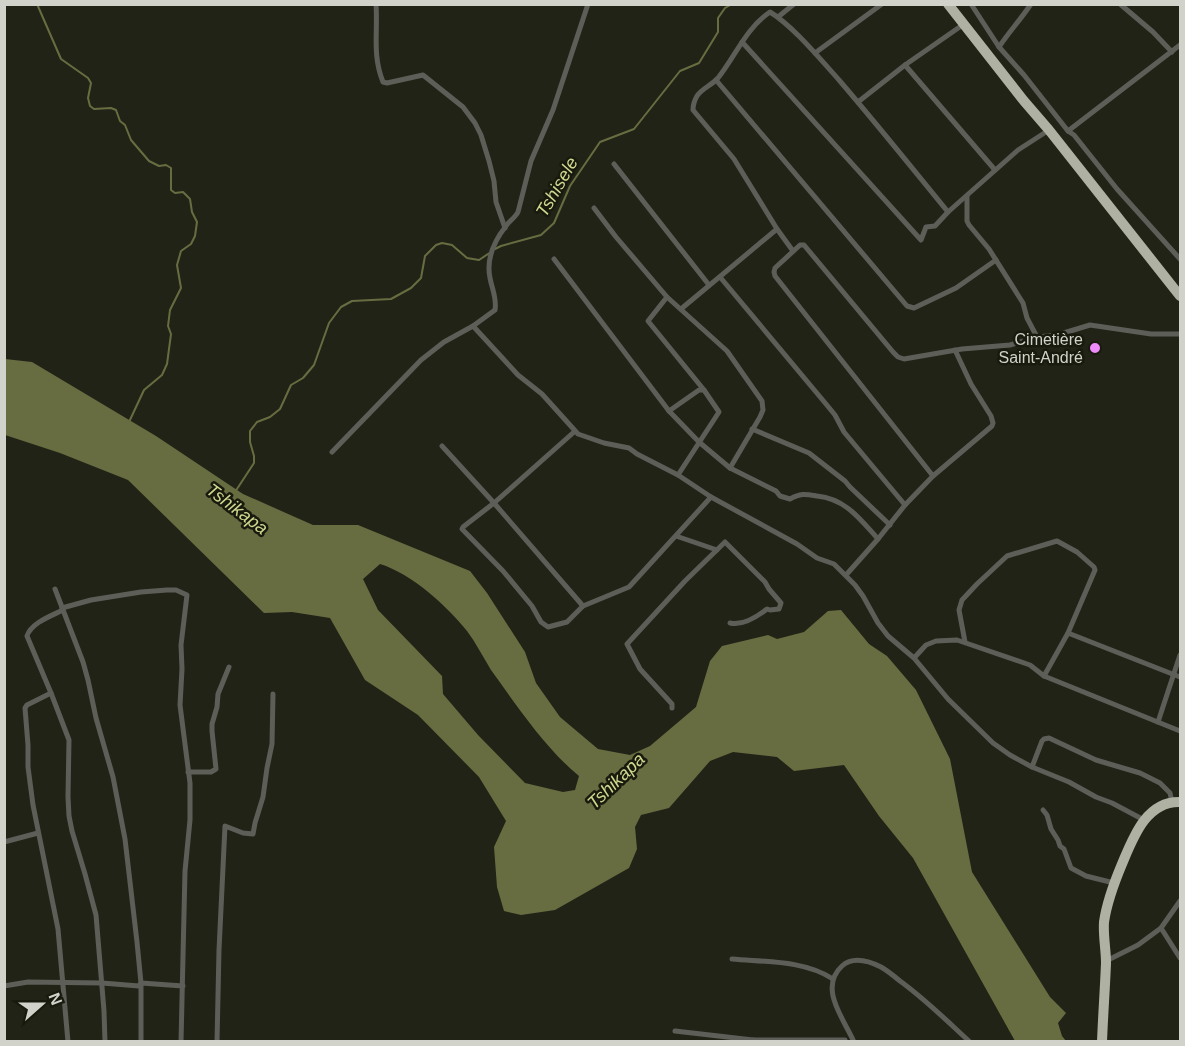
<svg xmlns="http://www.w3.org/2000/svg" width="1185" height="1046" font-family="Arial,sans-serif">
<rect width="100%" height="100%" fill="#222317"/>
<!-- water -->
<path fill="#686d41" fill-rule="evenodd" d="M5 359 32 362 156 436 243 494 313 525H358L470 571 487 593 525 652 536 683 560 717 598 749 630 755 650 746 696 707 710 661 722 646 768 635 777 639 804 632 828 611 841 610 869 644 887 656 916 690 950 759 972 872 1050 997 1066 1013 1058 1023 1062 1036 1066 1041H1015L913 858 879 816 844 765 794 771 777 757 733 752 710 761 669 808 641 815 635 827 637 849 629 868 555 910 521 915 504 911 497 887 494 847 506 821 479 777 418 715 365 680 330 618 292 612 264 613 128 480 60 453 5 435ZM380 564C412 574 446 605 467 631 476 643 483 657 491 670 517 706 545 748 579 776L575 790 563 792 525 783 478 735 443 694 442 676 378 610 363 579Z"/>
<g fill="none" stroke-linecap="round" stroke-linejoin="round">
<!-- stream -->
<g stroke="#686d41" stroke-width="2">
<path d="M37 4 61 59 88 78 91 83 88 98 90 106 94 109 111 108 116 110 120 121 125 125 131 140 149 161 159 166 166 165 171 168V190L175 193 183 192 190 199 192 212 197 222 195 236 191 244 181 251 177 265 181 288 170 310 168 326 171 334 167 364 162 375 144 390 129 422"/>
<path d="M495 249 501 246 541 235 554 223 570 186 600 142 634 129 680 71 699 63 718 32V18L725 8 732 4"/>
<path d="M235 492 254 463V456L250 442V431L257 422 270 417 280 409 291 385 303 378 314 365 329 323 341 307 352 301 391 299 411 288 421 278 425 256 436 245 442 243 452 245 467 258 479 260 491 252"/>
</g>
<!-- street -->
<g stroke="#5d5e58" stroke-width="5">
<path d="M376 4C378 32 372 55 383 82L387 83 423 75 463 107 475 123 481 135 489 161 494 181 496 202 505 228"/>
<path d="M971 4 999 47 1024 75 1068 131 1074 135 1117 189 1180 259"/>
<path d="M1120 4 1153 32 1172 52"/>
<path d="M778 17 794 4"/>
<path d="M742 42 921 240 926 227 935 226 948 212 1018 150 1049 130"/>
<path d="M999 47C1009 32 1021 19 1031 4"/>
<path d="M815 53 882 4"/>
<path d="M905 65 995 170"/>
<path d="M716 80 907 306 914 308 956 288 996 260"/>
<path d="M858 102 905 65 964 24"/>
<path d="M1068 131 1180 45"/>
<path d="M614 164 709 285"/>
<path d="M967 196V221L969 225 989 249 1023 303 1027 318 1037 337"/>
<path d="M594 208 616 237 667 297 727 351 762 401 763 410 760 417 730 468"/>
<path d="M793 251 777 229 734 159 693 110C693 105 694 101 697 96 701 89 712 85 718 78 735 57 746 28 770 12 793 26 820 59 839 80 876 123 912 168 948 212"/>
<path d="M554 259 669 411 699 442 730 468 776 491 780 496 790 499C801 493 805 494 817 496 846 499 860 519 878 539"/>
<path d="M720 277 826 404 835 415 844 432 905 505"/>
<path d="M667 297 648 321 704 390 719 412 678 475"/>
<path d="M681 309 777 229"/>
<path d="M473 326 518 375 542 394 578 434 604 443 629 448 637 454 678 475 711 497 797 544 817 558 834 564 855 585 863 596 878 623 888 636 914 658 948 699 993 743 1010 755 1032 767 1069 782 1096 797 1112 803 1144 820"/>
<path d="M669 411 699 390H704"/>
<path d="M752 429 809 453 845 481 850 487 890 525"/>
<path d="M574 432 494 503 463 527 462 529 503 571 532 606 541 622 548 627 567 622 583 606 629 587 711 497"/>
<path d="M442 446 494 503 583 606"/>
<path d="M332 452 421 360 444 342 473 326 495 310C497 298 492 289 490 278 486 259 495 240 506 226 509 221 515 218 518 212L531 161 553 110 588 4"/>
<path d="M933 476 775 276 774 272 775 268 800 245H804L893 352 898 357 904 359 962 349 1010 345 1037 337 1057 335 1090 325 1151 334H1180"/>
<path d="M676 536 717 550"/>
<path d="M846 575 878 539 905 505 933 476 992 426 993 423 991 416 971 384 955 350"/>
<path d="M55 589 83 662 88 680 96 718 113 777 125 839 137 942 141 983V1042"/>
<path d="M62 608 91 600 141 592 167 590H176L187 595 181 645 182 669 180 705 190 783V820L185 871 181 1042"/>
<path d="M63 610C51 616 31 623 27 636L51 693 69 740 68 797 69 816 72 831 85 874 96 915 104 1011 105 1042"/>
<path d="M1068 633 1180 677"/>
<path d="M965 642 959 610 962 600 977 584 1007 556 1057 541 1077 552 1094 567 1095 570 1068 633 1044 676"/>
<path d="M914 658 926 645 936 641 957 640 1030 665 1044 676 1180 731"/>
<path d="M51 693 27 705 25 708 28 745V767L33 805 58 929 68 1042"/>
<path d="M672 708V704L640 669 627 644 685 581 725 542 765 582 769 589 781 603 779 609 770 610 767 609C758 616 742 626 730 623"/>
<path d="M1158 722 1180 655"/>
<path d="M1032 767 1042 741 1044 739 1049 738 1096 760 1140 773 1160 783 1170 793 1172 802"/>
<path d="M188 772H211L216 769 212 731V724L217 707 218 694 229 667"/>
<path d="M1043 810 1047 815 1051 829 1058 840 1060 846 1064 849 1071 868 1086 876 1114 883"/>
<path d="M4 842 38 833"/>
<path d="M1161 928 1180 958"/>
<path d="M732 959C765 962 804 960 833 979"/>
<path d="M1106 961 1138 945 1161 928 1180 901"/>
<path d="M4 986 28 982 102 983 139 986 141 983 183 986"/>
<path d="M675 1031 753 1040"/>
<path d="M217 1042 219 950 225 826 243 833 253 834 255 823 263 797 267 768 272 744 273 694"/>
<path d="M753 1042V1040H845"/>
<path d="M854 1042C844 1019 818 988 842 966 853 956 869 961 881 967 888 971 894 976 900 981 925 999 947 1021 970 1042"/>
</g>
<!-- highway -->
<g stroke="#afb2a2" stroke-width="10">
<path d="M948 4 1024 101 1049 130 1180 296"/>
<path d="M1102 1042C1103 1015 1105 989 1106 963 1106 949 1103 936 1104 922 1107 901 1114 883 1122 864 1133 838 1146 801 1180 802"/>
</g>
</g>
<!-- markers -->
<circle fill="#ee8bf8" stroke="#191a0e" stroke-width="2" cx="1095" cy="348" r="6"/>
<g text-anchor="middle" dominant-baseline="central" stroke-width="5" stroke-linejoin="round" paint-order="stroke">
<!-- poi labels -->
<g font-size="16" fill="#d1d2ca" stroke="#191a0e" text-anchor="end">
<text x="1083" y="339">Cimetière<tspan x="1083" dy="18">Saint-André</tspan></text>
</g>
<!-- water labels -->
<g font-size="18" font-style="italic" fill="#cfd78f" stroke="#191a0e">
<text transform="translate(557 187) rotate(-60)">Tshisele</text>
<text transform="translate(237 509) rotate(37)">Tshikapa</text>
<text transform="translate(616 781) rotate(-44)">Tshikapa</text>
</g>
</g>
<!-- border -->
<rect width="1185" height="1046" fill="none" stroke="#d1d2ca" stroke-width="12"/>
<!-- north arrow -->
<g transform="translate(42 1004) rotate(69)" stroke="#191a0e" stroke-width="4.5" paint-order="stroke">
<path d="M0-4.5L10 22L0 15L-10 22Z" fill="#d1d2ca"/>
<text y="-9" font-size="16" font-weight="bold" text-anchor="middle" fill="#d1d2ca">N</text>
</g>
</svg>
